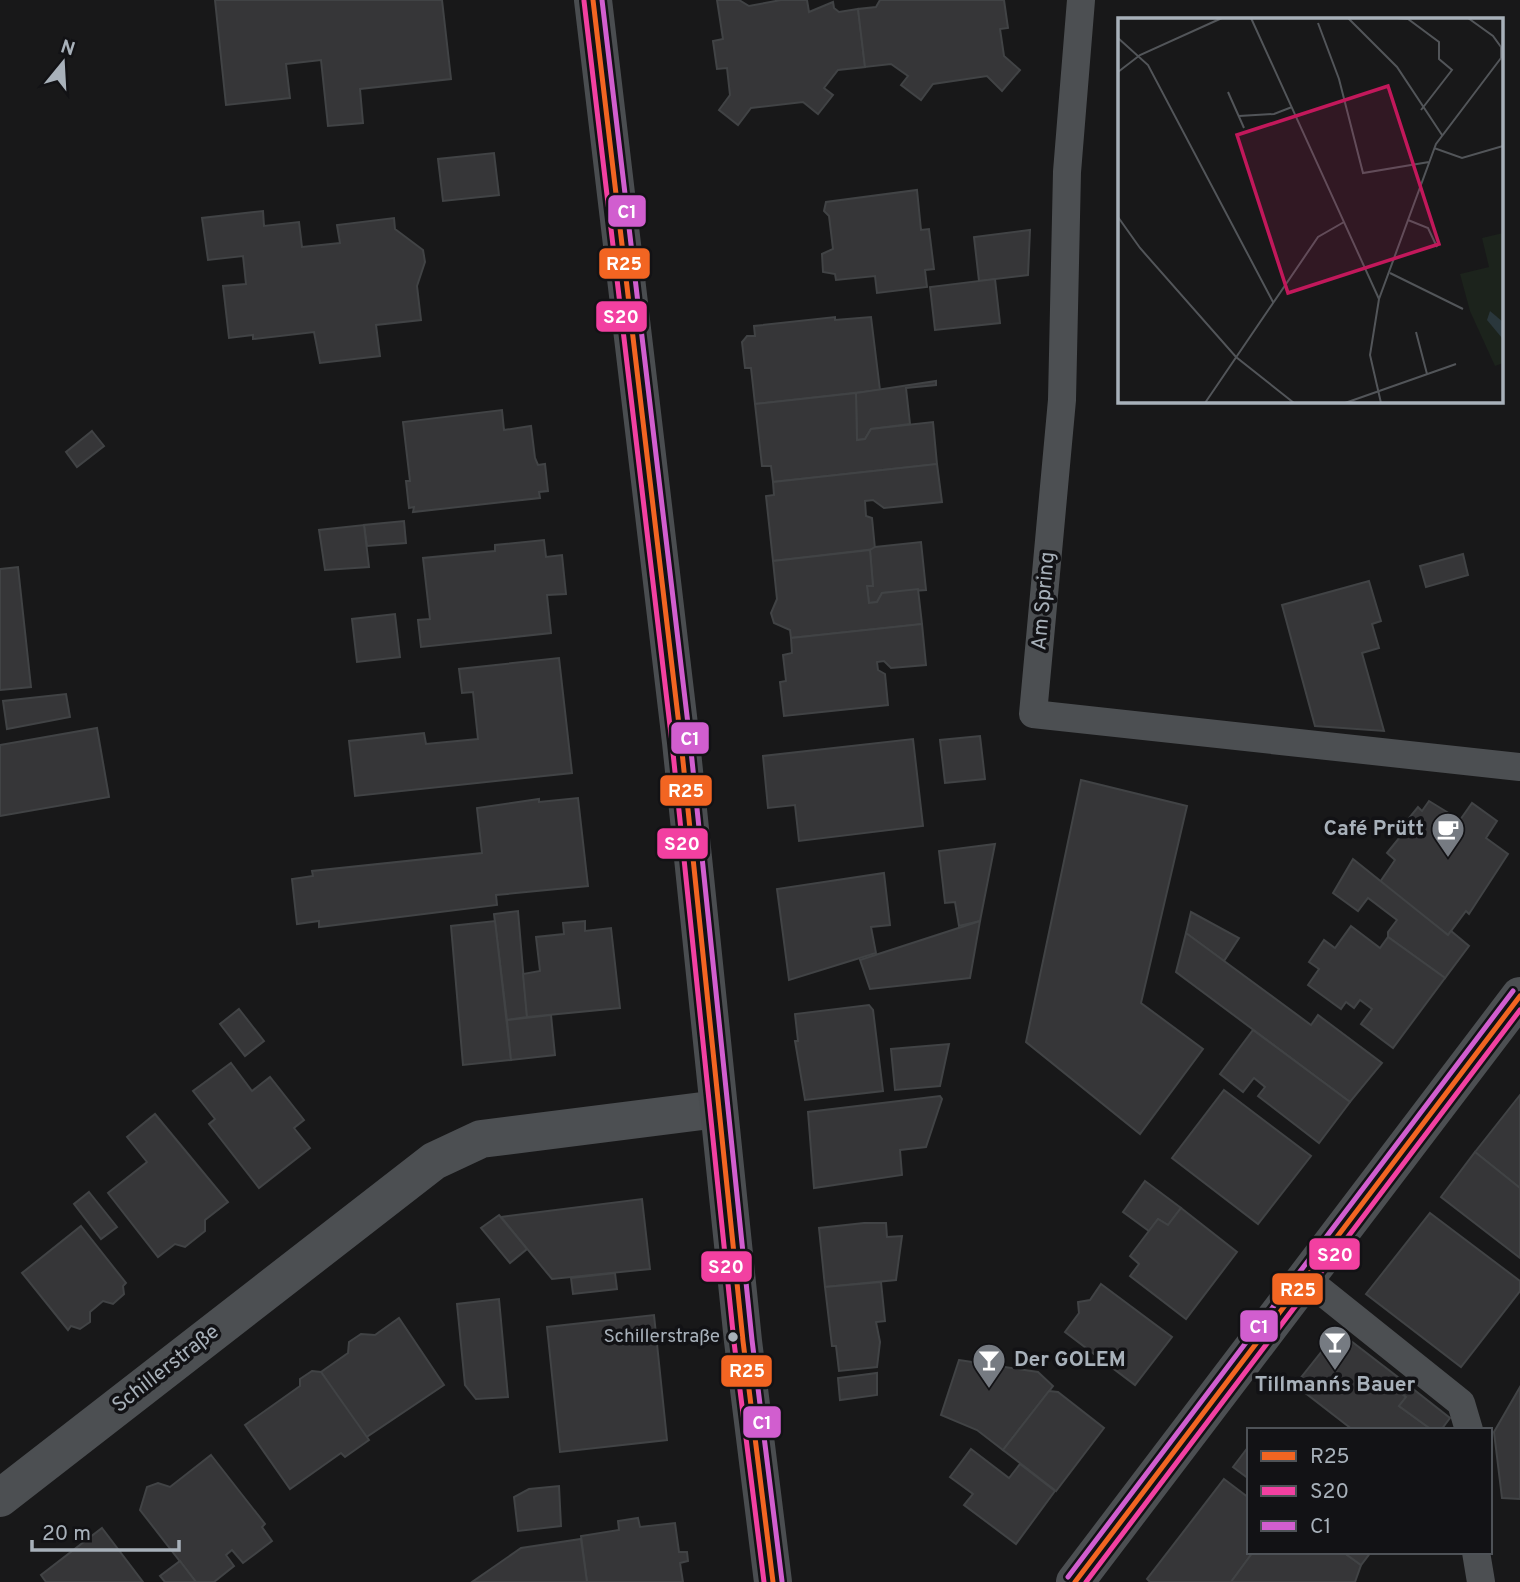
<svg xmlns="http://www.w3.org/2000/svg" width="1520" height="1582" font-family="Overpass,sans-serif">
<rect width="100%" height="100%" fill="#181819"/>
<!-- building -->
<g fill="#363638" stroke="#414345" stroke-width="2">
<path d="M215 0H442L451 79 360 89 363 123 328 126 321 60 286 64 290 98 226 105Z"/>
<path d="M717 0H739L749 6 781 0H807L809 12 833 2 834 8 839 12 858 9 865 67 838 70 824 88 833 95 818 114 803 102 751 108 738 125 719 110 730 95 727 68 717 69 713 41 723 39Z"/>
<path d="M880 0H1004L1008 28 1000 29 1004 56 1020 70 1002 91 987 76 933 84 921 100 901 85 908 76 891 64 865 67 858 9 876 7Z"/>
<path d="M494 153 499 195 443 201 438 159Z"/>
<path d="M917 190 921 230 929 229 934 269 925 270 927 287 877 293 875 276 836 280 835 274 823 272 822 254 833 249 829 216 824 211 826 202Z"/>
<path d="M263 211 264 226 299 222 302 247 340 243 337 225 394 218 395 229 423 250 425 262 417 286 421 320 376 325 380 356 320 363 314 332 253 339V335L229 338 223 286 246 284 243 256 208 260 202 218Z"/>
<path d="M1030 230 1028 275 979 281 974 237Z"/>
<path d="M995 279 1000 323 935 330 930 287Z"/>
<path d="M835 317V320L871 317 880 390 755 404 751 368H745L742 342 747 336H755L754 326Z"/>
<path d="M936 381V385L906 388 910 424 871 429 865 439 857 440 856 393Z"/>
<path d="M856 393 857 440 865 439 871 429 933 422 937 464 773 482 771 466H762L755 404Z"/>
<path d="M502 410 504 430 531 426 535 458 538 465 545 464 548 491 539 492 540 498 413 512 414 507 409 508 406 481H410L403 422Z"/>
<path d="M92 431 104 446 77 467 66 452Z"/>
<path d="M937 464 942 502 884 508 873 500 865 501 866 516 872 518 875 549 773 561 766 496 774 495 773 482Z"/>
<path d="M404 521 406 543 367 546 364 525Z"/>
<path d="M364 525 369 567 325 570 319 530Z"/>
<path d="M544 540 546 557 562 555 566 594 547 595 551 633 421 647 418 620 430 619 423 558 495 551V545Z"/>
<path d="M921 542 926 590 882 593 877 602 869 603 867 586H873L870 550 875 547Z"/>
<path d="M870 550 873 586H867L869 603 877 602 882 593 918 589 922 624 791 638 790 630 774 623 771 613 777 599 773 561Z"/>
<path d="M1463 554 1468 575 1426 587 1420 566Z"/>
<path d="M18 567 31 687 0 690V569Z"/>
<path d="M1369 581 1381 621 1372 624 1379 648 1362 653 1384 731 1315 726 1282 605Z"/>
<path d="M395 614 400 657 357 662 352 619Z"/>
<path d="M922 624 926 665 891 668 884 661 877 662 878 670 885 674 888 705 784 716 780 682 786 681 783 655 792 653 791 638Z"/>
<path d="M559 658 572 773 355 796 349 741 424 733 426 744 478 739 473 692 462 693 459 669Z"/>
<path d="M66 694 70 717 7 729 3 701Z"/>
<path d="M97 728 109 797 0 816V745Z"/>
<path d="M980 736 985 779 945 783 940 740Z"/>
<path d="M913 739 923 826 799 841 795 805 768 808 763 756Z"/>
<path d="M1081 780 1187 806 1141 1003 1203 1049 1140 1134 1026 1042Z"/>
<path d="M578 798 588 886 496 895 497 905 319 927V921L297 924 292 879 313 876 312 871 482 853 477 808 539 799V802Z"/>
<path d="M1429 801 1460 820 1472 803 1497 821 1486 838 1508 854 1469 914 1466 911 1448 935 1380 882 1395 860 1387 853 1413 821 1409 818 1418 807 1422 811Z"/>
<path d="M995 844 980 921 959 926 955 902 945 903 939 851Z"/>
<path d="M1353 859 1448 935 1451 931 1469 946 1445 978 1388 937V932L1397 920 1368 898 1358 911 1333 893Z"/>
<path d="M884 873 890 925 871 927 876 953 789 980 777 889Z"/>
<path d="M518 911 527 1017 507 1020 494 914Z"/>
<path d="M1191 912 1239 938 1224 961 1186 933Z"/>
<path d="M495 921 511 1060 463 1065 451 926Z"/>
<path d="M585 921V931L611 928 620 1008 527 1017 523 974 540 971 536 937 564 934 563 923Z"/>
<path d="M980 921 970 978 870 989 860 960Z"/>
<path d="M1351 926 1380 948 1388 937 1445 978 1393 1048 1361 1024 1372 1009 1360 1000 1354 1008 1346 1002 1341 1009 1308 985 1319 969 1309 962 1324 940 1335 948Z"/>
<path d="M1186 933 1311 1025 1318 1015 1382 1063 1350 1102 1176 972Z"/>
<path d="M869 1005 873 1010 883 1091 805 1100 795 1041H798L795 1014Z"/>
<path d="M239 1009 264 1041 245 1056 220 1024Z"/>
<path d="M551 1015 555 1055 511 1060 507 1020Z"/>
<path d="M1253 1030 1350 1102 1319 1143 1258 1096 1265 1087 1254 1078 1243 1092 1220 1074Z"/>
<path d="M949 1044 940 1086 895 1090 891 1049Z"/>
<path d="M231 1063 252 1091 270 1077 304 1120 294 1128 310 1148 259 1188 209 1124 215 1119 193 1091Z"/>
<path d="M1224 1090 1311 1156 1258 1224 1172 1158Z"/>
<path d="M1520 1095V1188L1475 1152Z"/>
<path d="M940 1096 942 1099 926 1147 900 1150 902 1175 814 1188 808 1112Z"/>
<path d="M155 1114 228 1202 205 1220V1231L185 1247 175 1244 158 1257 108 1193 147 1162 127 1137Z"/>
<path d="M1475 1152 1520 1188V1258L1441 1197Z"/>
<path d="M1145 1181 1181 1208 1168 1225 1158 1219 1149 1231 1123 1212Z"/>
<path d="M89 1192 117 1227 101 1239 74 1204Z"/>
<path d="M642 1199 650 1269 552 1279 501 1217Z"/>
<path d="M1181 1208 1237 1252 1186 1319 1130 1276 1139 1264 1130 1256 1158 1219 1168 1225Z"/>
<path d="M1430 1213 1520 1281V1291L1461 1367 1366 1294Z"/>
<path d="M499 1215 527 1249 510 1263 481 1228Z"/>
<path d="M864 1223H886L887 1237 902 1236 896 1280 825 1287 819 1228Z"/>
<path d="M81 1226 126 1283 123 1286 124 1294 113 1304 103 1301 90 1312V1322L80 1329 71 1326 68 1330 22 1273Z"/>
<path d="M615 1273 617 1289 573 1294 571 1278Z"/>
<path d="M881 1282 885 1321 876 1322 880 1342 877 1367 839 1371 836 1346H832L825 1287Z"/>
<path d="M1101 1284 1172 1337 1135 1385 1065 1332 1079 1313 1078 1302 1090 1300Z"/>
<path d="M499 1299 508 1397 476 1399 465 1385 457 1304Z"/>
<path d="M654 1315 667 1440 560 1452 547 1327Z"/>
<path d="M399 1318 444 1385 365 1438 321 1372 348 1353 349 1342 361 1334 375 1335Z"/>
<path d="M1338 1331 1403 1381 1397 1390 1406 1397 1399 1406 1432 1430H1353L1295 1385Z"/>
<path d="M959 1360 1038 1372 1053 1386 1003 1450 977 1430 941 1415Z"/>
<path d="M312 1371 321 1372 369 1440 345 1457 341 1453 290 1489 245 1425 300 1386V1379Z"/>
<path d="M877 1373V1395L840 1400 838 1378Z"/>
<path d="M1403 1381 1450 1418 1441 1430H1432L1399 1406 1406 1397 1397 1390Z"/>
<path d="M1520 1387V1499L1502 1498 1494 1432Z"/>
<path d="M1049 1391 1058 1392 1104 1428 1056 1491 1003 1450Z"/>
<path d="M1249 1446V1479L1233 1467Z"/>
<path d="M971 1449 1009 1478 1020 1464 1055 1491 1016 1544 964 1505 973 1494 950 1477Z"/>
<path d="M211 1455 265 1524 262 1527 272 1541 243 1563 232 1550 226 1555 234 1566 214 1582H196L140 1510 147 1487 158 1483 170 1487Z"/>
<path d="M1224 1479 1249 1498V1552H1253L1231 1582H1150L1147 1579Z"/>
<path d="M559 1486 561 1526 518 1531 514 1497 529 1489Z"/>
<path d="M638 1518 640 1527 675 1523 679 1552H687L688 1561 680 1563 683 1582H587L581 1536 619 1530 618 1521Z"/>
<path d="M102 1528 143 1582H46L41 1575Z"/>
<path d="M581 1539 587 1582H472L521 1548Z"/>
<path d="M1253 1552H1343L1361 1565 1355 1582H1231Z"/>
<path d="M1343 1552H1371L1361 1565Z"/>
<path d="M180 1561 196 1582H165L160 1576Z"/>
</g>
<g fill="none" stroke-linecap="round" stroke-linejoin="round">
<!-- lane -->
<g stroke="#4c4f52" stroke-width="28">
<path d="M1081 0 1067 172 1062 400 1033 714 1520 767"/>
<path d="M1305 1278 1461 1403 1469 1430"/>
<path d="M1476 1552 1481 1582"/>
</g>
<!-- street -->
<g stroke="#4c4f52" stroke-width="38">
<path d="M0 1498 434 1161 481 1139 718 1109"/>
<path d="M1075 1582 1520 996"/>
</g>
<!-- secondary -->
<path stroke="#4a4d50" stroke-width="38" d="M593 0 681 742 743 1341 773 1582"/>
<defs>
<g id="bus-1">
<path d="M593 0 681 742 743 1341 773 1582"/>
<path d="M1075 1582 1520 996"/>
</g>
<g id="bus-2">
<path d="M584 1 672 743 734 1342 764 1582"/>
<path d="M1086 1582 1520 1010"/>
</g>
<g id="bus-3">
<path d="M602 0 690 741 752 1340 782 1581"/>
<path d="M1068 1577 1513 991"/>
</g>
</defs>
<!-- bus-1 casing -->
<use href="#bus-1" stroke="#121215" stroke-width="10"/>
<!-- bus-2 casing -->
<use href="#bus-2" stroke="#121215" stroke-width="10"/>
<!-- bus-3 casing -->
<use href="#bus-3" stroke="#121215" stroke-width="10"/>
<!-- bus-1 -->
<use href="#bus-1" stroke="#f26522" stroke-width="5"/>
<!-- bus-2 -->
<use href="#bus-2" stroke="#f240a1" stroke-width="5"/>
<!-- bus-3 -->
<use href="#bus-3" stroke="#d15ecf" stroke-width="5"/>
</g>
<!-- icons -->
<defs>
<symbol id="cafe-pin" viewBox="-11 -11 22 30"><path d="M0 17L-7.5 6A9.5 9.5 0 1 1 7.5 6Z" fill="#767b82" stroke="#121215"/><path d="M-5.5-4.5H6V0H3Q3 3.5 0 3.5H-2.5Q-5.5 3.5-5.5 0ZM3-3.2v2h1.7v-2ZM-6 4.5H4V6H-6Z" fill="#fff"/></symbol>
<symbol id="bar-pin" viewBox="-11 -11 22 30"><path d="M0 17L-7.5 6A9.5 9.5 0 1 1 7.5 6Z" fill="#767b82" stroke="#121215"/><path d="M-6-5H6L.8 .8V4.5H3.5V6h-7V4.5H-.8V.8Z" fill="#fff"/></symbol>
</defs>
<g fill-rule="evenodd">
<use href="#cafe-pin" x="1429" y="810" width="38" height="52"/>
<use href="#bar-pin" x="1316" y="1323" width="38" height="52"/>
<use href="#bar-pin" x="970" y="1341" width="38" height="52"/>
</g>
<!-- markers -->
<circle fill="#a8b1ba" stroke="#121215" stroke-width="2.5" cx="733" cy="1337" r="6"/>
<g text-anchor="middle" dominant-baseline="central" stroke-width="7" stroke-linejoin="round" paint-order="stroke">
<!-- bus labels -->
<g font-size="19" fill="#a8b1ba" stroke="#121215" text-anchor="end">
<text x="720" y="1337">Schillerstraße</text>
</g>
<!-- street labels -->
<g font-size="21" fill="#a8b1ba" stroke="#121215">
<text transform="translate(1044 601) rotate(-85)">Am Spring</text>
<text transform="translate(166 1369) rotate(-38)">Schillerstraße</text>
</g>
<!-- poi labels -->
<g font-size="21" font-weight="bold" fill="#a8b1ba" stroke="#121215" text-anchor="end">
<text x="1424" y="829">Café Prütt</text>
<text x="1014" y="1360" text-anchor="start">Der GOLEM</text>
<text x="1335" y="1385" text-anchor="middle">Tillmann´s Bauer</text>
</g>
</g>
<!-- overview -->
<g transform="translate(1118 18)">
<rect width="385" height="385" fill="#181819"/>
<path d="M385 215V345L377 348 352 293 342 256 371 249 364 220Z" fill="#1c231c"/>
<path d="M372 293 385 304 384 320 369 302Z" fill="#2a373c"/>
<path fill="none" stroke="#525559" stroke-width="2" d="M133 0 261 281M230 0 279 49 324 117M279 0 290 1 321 24V41L334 52 303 92M350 0 375 18 383 29V40M200 5 221 61 245 155 311 144M0 20 30 47 155 284M0 54 22 37 104 0M110 74 126 110M121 98 156 96 174 89M316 130 344 140 385 128M0 199 22 230 118 339 176 385M290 202 310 210 319 229M272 255 345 291M298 314 309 356M87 385 200 219 226 204M227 385 338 346M263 385 252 337 261 281 318 126 383 40"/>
<path fill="#c2185b" fill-opacity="0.15" stroke="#c2185b" stroke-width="3.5" d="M270 68 321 226 170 275 119 117Z"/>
<rect width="385" height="385" fill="none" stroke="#a8b1ba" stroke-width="3.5"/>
</g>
<g stroke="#121215" stroke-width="2.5">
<rect x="607" y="194" width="40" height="34" rx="7" fill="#d15ecf"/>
<rect x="598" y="247" width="53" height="33" rx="7" fill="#f26522"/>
<rect x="595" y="300" width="53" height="33" rx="7" fill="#f240a1"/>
<rect x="670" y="721" width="40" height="34" rx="7" fill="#d15ecf"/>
<rect x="659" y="774" width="54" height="33" rx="7" fill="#f26522"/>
<rect x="656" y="827" width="53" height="33" rx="7" fill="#f240a1"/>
<rect x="1308" y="1237" width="53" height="34" rx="7" fill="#f240a1"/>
<rect x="700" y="1250" width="53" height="33" rx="7" fill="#f240a1"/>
<rect x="1271" y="1272" width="53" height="34" rx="7" fill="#f26522"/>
<rect x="1239" y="1309" width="40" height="34" rx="7" fill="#d15ecf"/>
<rect x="720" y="1354" width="53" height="34" rx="7" fill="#f26522"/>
<rect x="742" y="1405" width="40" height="34" rx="7" fill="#d15ecf"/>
</g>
<g font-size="19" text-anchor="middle" font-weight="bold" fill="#fff">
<text x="627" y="218">C1</text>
<text x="624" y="270">R25</text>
<text x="621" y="323">S20</text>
<text x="690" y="745">C1</text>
<text x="686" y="797">R25</text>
<text x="682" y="850">S20</text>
<text x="1335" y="1261">S20</text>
<text x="726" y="1273">S20</text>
<text x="1298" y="1296">R25</text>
<text x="1259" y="1333">C1</text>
<text x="747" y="1377">R25</text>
<text x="762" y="1429">C1</text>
</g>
<!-- legend -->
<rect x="1247" y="1428" width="245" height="126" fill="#121215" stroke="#4e5257" stroke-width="2"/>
<rect x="1261" y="1451" width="35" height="10" fill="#f26522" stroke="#4e5257" stroke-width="2"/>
<text x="1310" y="1463" font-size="21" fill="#a8b1ba">R25</text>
<rect x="1261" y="1486" width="35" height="10" fill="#f240a1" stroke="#4e5257" stroke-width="2"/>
<text x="1310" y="1498" font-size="21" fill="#a8b1ba">S20</text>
<rect x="1261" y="1521" width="35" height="10" fill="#d15ecf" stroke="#4e5257" stroke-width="2"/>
<text x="1310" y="1533" font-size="21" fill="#a8b1ba">C1</text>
<!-- north arrow -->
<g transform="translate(63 63) rotate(18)" stroke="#121215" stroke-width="5" paint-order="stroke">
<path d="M0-5L12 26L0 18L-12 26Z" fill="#a8b1ba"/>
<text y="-10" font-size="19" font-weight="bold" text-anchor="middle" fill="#a8b1ba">N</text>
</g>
<!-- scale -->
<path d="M32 1540v10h147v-10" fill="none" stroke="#a8b1ba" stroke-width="3.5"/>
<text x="42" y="1540" font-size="21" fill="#a8b1ba" stroke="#121215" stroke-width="5" paint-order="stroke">20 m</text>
</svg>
